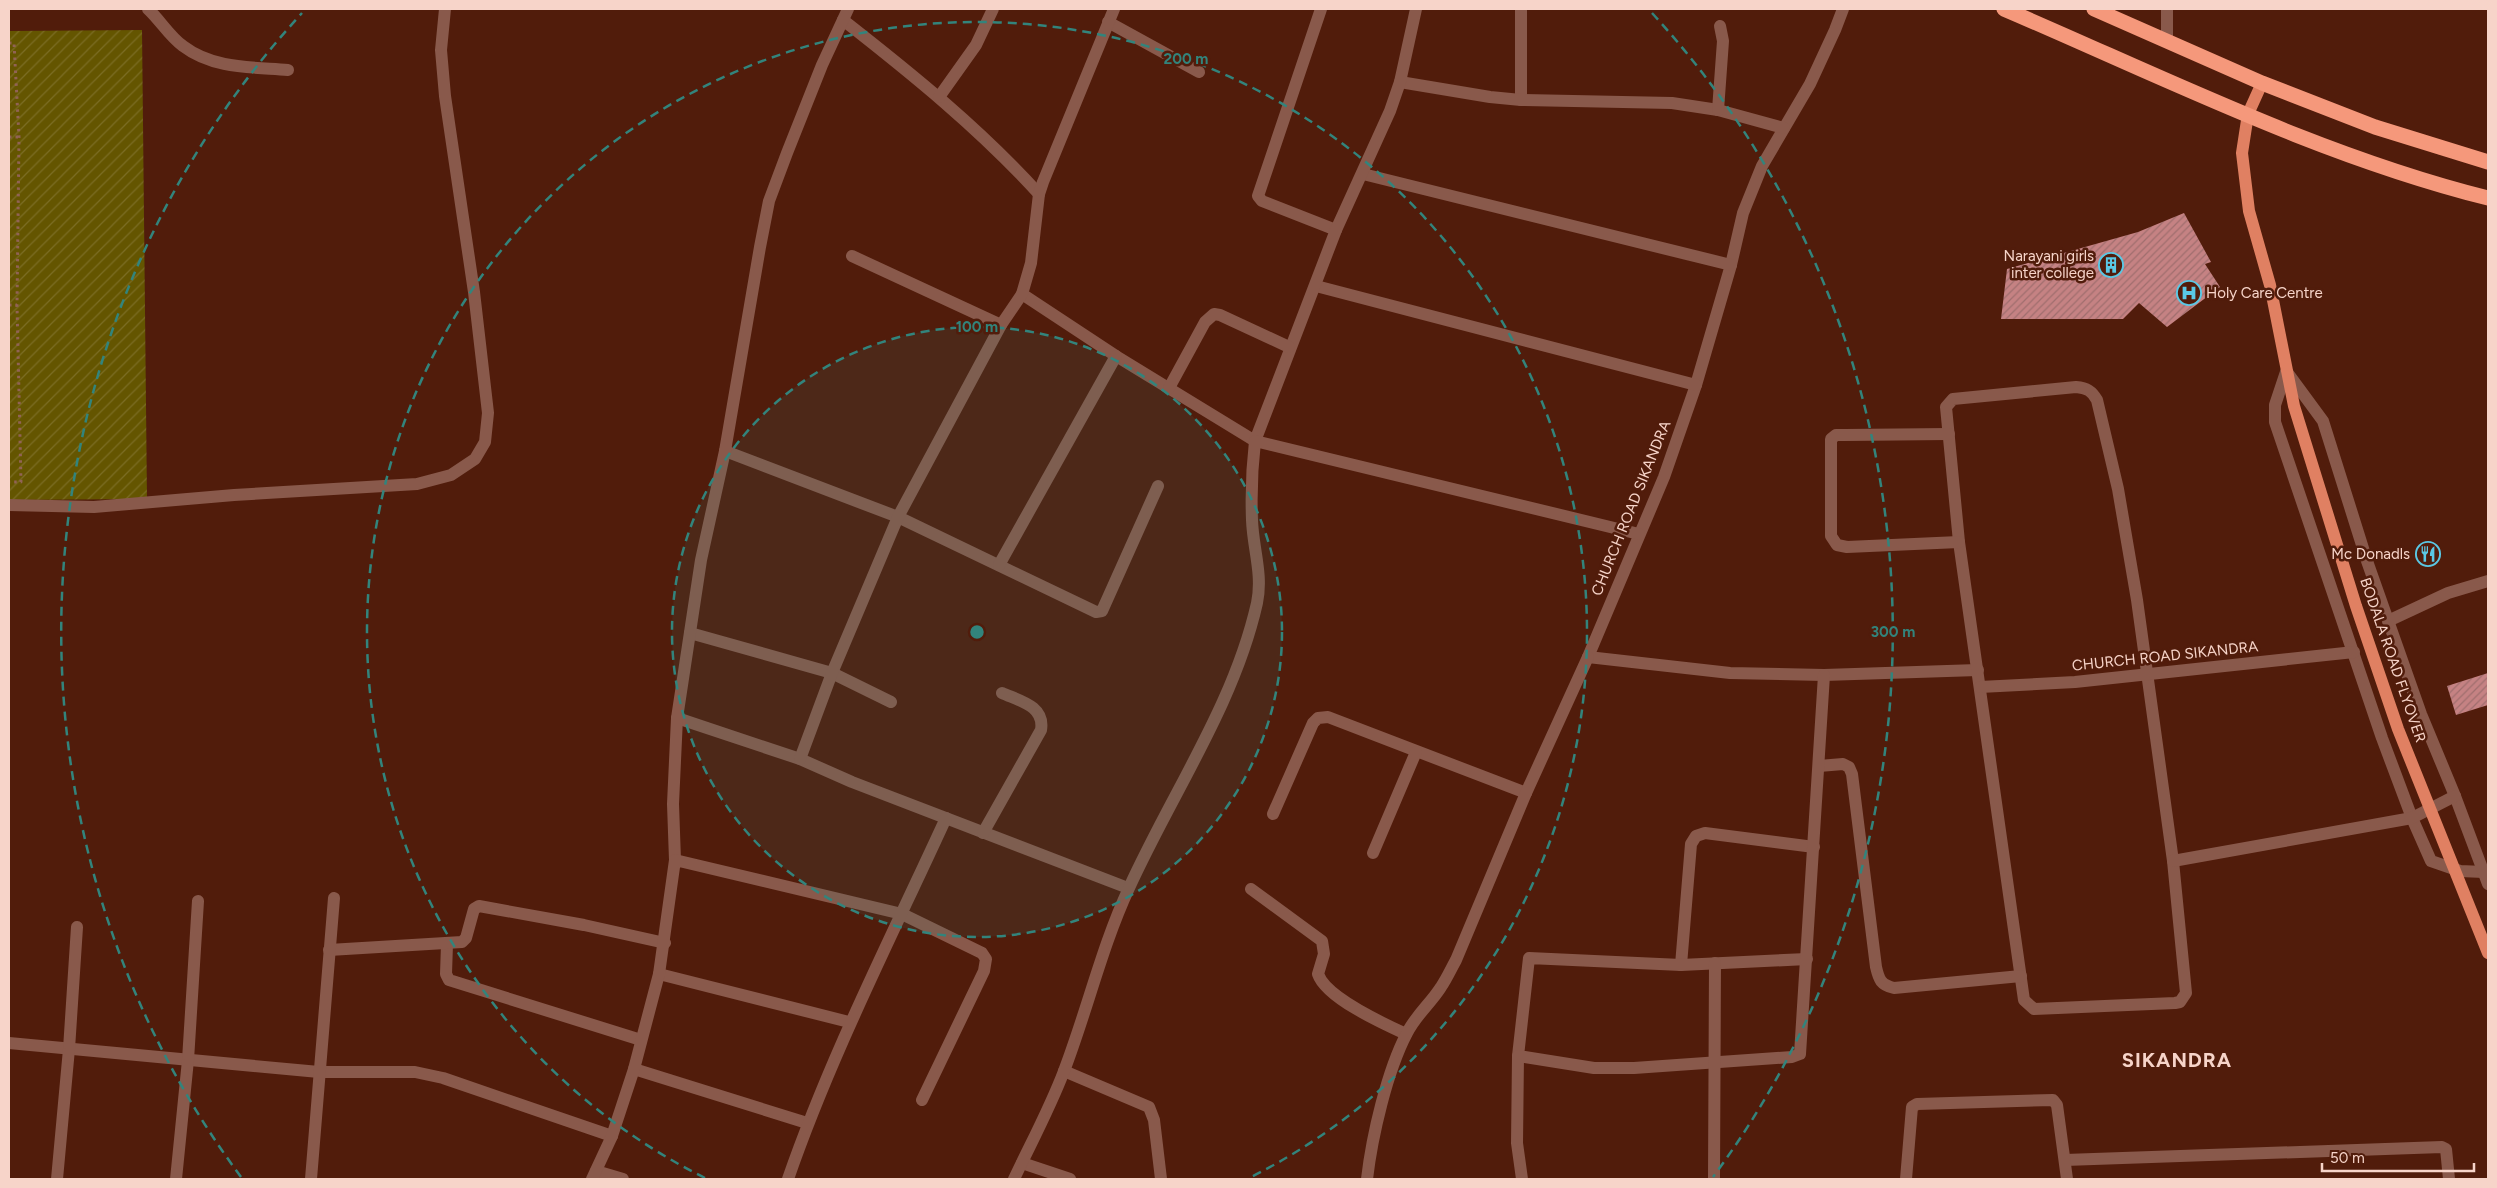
<svg xmlns="http://www.w3.org/2000/svg" width="2497" height="1188" font-family="Figtree,sans-serif">
<defs>
<pattern id="garden-furrows" width="10" height="10" patternUnits="userSpaceOnUse" patternTransform="scale(1.25)"><rect width="10" height="10" fill="#645500"/><path d="M-1 1l2-2M0 10L10 0M9 11l2-2" fill="none" stroke="#7b6d24"/></pattern>
<pattern id="building-hatch" width="6" height="6" patternUnits="userSpaceOnUse" patternTransform="scale(1.25)"><rect width="6" height="6" fill="#c58283"/><path d="M-1 1l2-2M0 6l6-6M5 7l2-2" fill="none" stroke="#a06e6e"/></pattern>
</defs>
<rect width="100%" height="100%" fill="#511c0b"/>
<!-- garden -->
<path fill="url(#garden-furrows)" d="M142 30 147 499 9 500V31Z"/>
<!-- building -->
<g fill="url(#building-hatch)">
<path d="M2184 213 2211 262 2205 264 2220 287 2167 327 2139 303 2123 319H2001L2007 269 2138 232Z"/>
<path d="M2488 673V705L2456 715 2447 686Z"/>
</g>
<g fill="none" stroke-linecap="round" stroke-linejoin="round">
<!-- path -->
<g stroke="#916355" stroke-width="3" stroke-dasharray="2.5 4" stroke-linecap="butt">
<path d="M9 43H14L19 137 17 305 21 482H9"/>
<path d="M9 137H19"/>
<path d="M9 305H17"/>
</g>
<!-- minor -->
<g stroke="#89594b" stroke-width="12">
<path d="M148 9C160 20 170 37 183 46 213 69 252 67 288 70"/>
<path d="M1321 9 1258 196 1262 201 1336 230"/>
<path d="M1521 9V100"/>
<path d="M1843 9 1835 30 1810 84 1762 166 1743 213 1731 265 1696 385 1664 477 1588 657 1730 673 1824 675 1978 670"/>
<path d="M2167 9V41"/>
<path d="M843 20C912 74 980 129 1039 194"/>
<path d="M1108 22 1199 72"/>
<path d="M1400 82 1490 97 1521 100 1672 103 1718 110 1784 128"/>
<path d="M939 97 976 45 993 9"/>
<path d="M1718 110 1723 41 1720 26"/>
<path d="M1363 174 1731 265"/>
<path d="M852 256 1001 325"/>
<path d="M1316 286 1696 385"/>
<path d="M1022 294 1116 356 1255 441 1336 230 1390 111 1400 82 1416 9"/>
<path d="M2286 372 2275 405V422L2382 738 2412 818 2431 861 2460 871 2484 872"/>
<path d="M2287 372 2323 421 2367 561 2421 714 2455 796 2488 884"/>
<path d="M2076 387C2087 388 2092 391 2097 400L2118 489 2137 600 2173 861 2186 993 2180 1002 2175 1003 2034 1009 2024 1000 1959 542 1946 407 1953 399Z"/>
<path d="M1169 388 1205 322 1214 314 1220 315 1289 347"/>
<path d="M1949 434 1845 435H1836L1831 439V536L1837 545 1847 547 1959 542"/>
<path d="M725 451 898 517 1096 612 1102 611 1158 486"/>
<path d="M9 505 94 507 234 495 417 484 451 475 475 459 485 442 488 413 474 292 445 96 441 50 445 9"/>
<path d="M999 565 1116 356"/>
<path d="M2388 621 2448 593 2488 581"/>
<path d="M690 633 832 673 891 702"/>
<path d="M1980 687 2075 682 2354 652"/>
<path d="M677 718 800 759 852 782 1128 888"/>
<path d="M800 759 832 673 898 517 1001 325 1022 294 1031 263 1039 194 1043 182 1114 9"/>
<path d="M1819 766 1843 764 1849 767 1852 774 1876 967C1879 980 1881 985 1894 988L2021 976"/>
<path d="M1273 814 1313 723 1318 718 1328 717 1526 793"/>
<path d="M983 833 1041 730C1045 706 1020 701 1002 693"/>
<path d="M1373 853 1416 752"/>
<path d="M675 860 673 804 677 718 701 560 725 451 760 247 769 201 787 153 822 65 848 9"/>
<path d="M2173 861 2412 818 2455 796"/>
<path d="M1251 889 1322 941 1324 954 1318 974C1326 998 1384 1024 1406 1034"/>
<path d="M447 944 446 974 449 980 641 1040"/>
<path d="M329 950 462 942 466 938 474 909 479 906 584 925 665 943"/>
<path d="M1681 965 1691 844 1696 836 1705 833 1814 847"/>
<path d="M659 974 849 1022"/>
<path d="M9 1043 319 1072H415L443 1078 612 1136"/>
<path d="M1518 1056 1529 958 1681 965 1807 959"/>
<path d="M634 1069 807 1123"/>
<path d="M1064 1071 1149 1107 1154 1120 1161 1179"/>
<path d="M2065 1160 2442 1147 2446 1149 2449 1179"/>
<path d="M1022 1163 1070 1179"/>
<path d="M596 1171 623 1179"/>
<path d="M57 1179 69 1049 77 927"/>
<path d="M176 1179 188 1060 198 901"/>
<path d="M311 1179 334 898"/>
<path d="M592 1179 612 1136 634 1069 659 974 675 860 902 914 982 953 986 959 984 971 922 1100"/>
<path d="M788 1179C831 1055 891 938 946 818"/>
<path d="M1014 1179C1031 1143 1050 1108 1064 1071 1087 1011 1102 946 1129 888 1172 793 1234 705 1257 603 1263 574 1253 549 1252 520 1251 494 1252 467 1255 441L1639 534"/>
<path d="M1367 1179C1372 1136 1387 1071 1407 1033 1416 1015 1431 1003 1441 987 1447 978 1451 969 1456 960L1526 793 1588 657"/>
<path d="M1522 1179 1517 1143 1518 1056 1594 1068H1634L1792 1057 1800 1054 1824 675"/>
<path d="M1714 1179 1715 963"/>
<path d="M1906 1179 1912 1107 1917 1104 2053 1100 2057 1105 2067 1179"/>
</g>
<!-- major -->
<path stroke="#e08062" stroke-width="12" d="M2262 83 2248 114 2242 153 2249 211 2270 285 2294 406 2356 606 2398 729 2488 953"/>
<!-- highway -->
<g stroke="#f5987b" stroke-width="15">
<path d="M2004 9C2163 77 2320 156 2488 198"/>
<path d="M2094 9 2262 83 2375 127 2488 162"/>
</g>
</g>
<!-- distance rings -->
<circle cx="977" cy="632" r="305" fill="#32847c" fill-opacity=".12"/>
<g fill="none" stroke="#32847c" stroke-width="2.5" stroke-dasharray="9 6">
<circle cx="977" cy="632" r="305"/>
<path d="M705 1178A610 610 0 1 1 1249 1178"/>
<path d="M241 1177A916 916 0 0 1 302 13M1652 13A916 916 0 0 1 1713 1177"/>
</g>
<!-- icons -->
<defs>
<symbol id="building-ring" viewBox="-11 -11 22 22"><circle r="9.5" fill="#511c0b" stroke="#5ac8e5" stroke-width="1.5"/><path d="M-4-6H4V6H1V3H-1V6H-4ZM-2.5-4.3h1.7v1.8h-1.7ZM.8-4.3h1.7v1.8H.8ZM-2.5-1h1.7V.8h-1.7ZM.8-1h1.7V.8H.8Z" fill="#5ac8e5"/></symbol>
<symbol id="hospital-ring" viewBox="-11 -11 22 22"><circle r="9.5" fill="#511c0b" stroke="#5ac8e5" stroke-width="1.5"/><path d="M-5-5h3v3.5h4V-5h3V5h-3V1.5h-4V5h-3Z" fill="#5ac8e5"/></symbol>
<symbol id="restaurant-ring" viewBox="-11 -11 22 22"><circle r="9.5" fill="#511c0b" stroke="#5ac8e5" stroke-width="1.5"/><path d="M-5-6h1v4h1v-4h1v4h1v-4h1v5L-1.5 .5V6h-2V.5L-5-1ZM5-6V6H3V1.5H1.5Q1.5-4 5-6Z" fill="#5ac8e5"/></symbol>
</defs>
<g fill-rule="evenodd">
<use href="#building-ring" x="2097" y="251" width="28" height="28"/>
<use href="#hospital-ring" x="2175" y="279" width="28" height="28"/>
<use href="#restaurant-ring" x="2414" y="540" width="28" height="28"/>
</g>
<g text-anchor="middle" dominant-baseline="central" stroke-width="5" stroke-linejoin="round" paint-order="stroke">
<!-- poi labels -->
<g font-size="15" fill="#f7d4c9" stroke="#511c0b" text-anchor="end">
<text x="2094" y="256">Narayani girls<tspan x="2094" dy="17">inter college</tspan></text>
<text x="2206" y="293" text-anchor="start">Holy Care Centre</text>
<text x="2410" y="554">Mc Donadls</text>
</g>
<!-- street labels -->
<g font-size="15" fill="#f7d4c9" stroke="#511c0b">
<text transform="translate(1631 508) rotate(-68)">CHURCH ROAD SIKANDRA</text>
<text transform="translate(2165 656) rotate(-6)">CHURCH ROAD SIKANDRA</text>
<text transform="translate(2393 660) rotate(71)">BODALA ROAD FLYOVER</text>
</g>
<!-- district labels -->
<g font-size="20" font-weight="bold" letter-spacing="1" fill="#f7d4c9" stroke="#511c0b">
<text x="2177" y="1060">SIKANDRA</text>
</g>
</g>
<circle cx="977" cy="632" r="8" fill="#32847c" stroke="#511c0b" stroke-width="2.5"/>
<g font-size="15" text-anchor="middle" font-weight="bold" fill="#32847c" stroke="#511c0b" stroke-width="5" stroke-linejoin="round" paint-order="stroke">
<text x="1186" y="64">200 m</text>
<text x="977" y="332">100 m</text>
<text x="1893" y="637">300 m</text>
</g>
<!-- border -->
<rect width="2497" height="1188" fill="none" stroke="#f7d4c9" stroke-width="20"/>
<!-- scale -->
<path d="M2322 1163v8h152v-8" fill="none" stroke="#f7d4c9" stroke-width="2.5"/>
<text x="2330" y="1163" font-size="15" fill="#f7d4c9" stroke="#511c0b" stroke-width="4" paint-order="stroke">50 m</text>
</svg>
